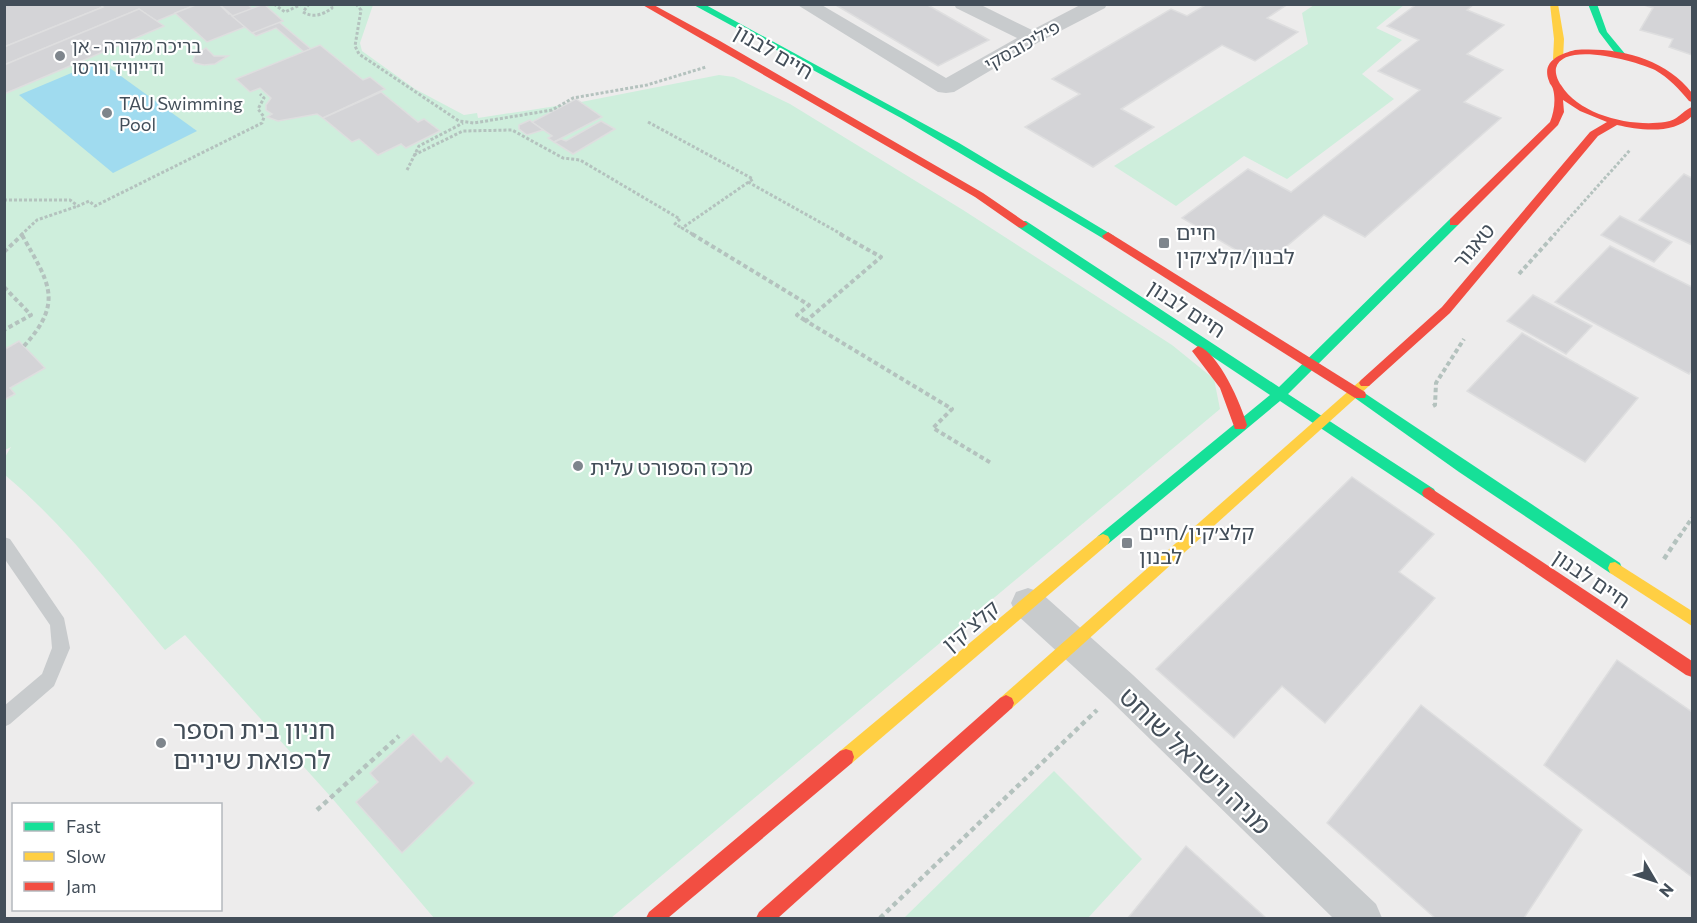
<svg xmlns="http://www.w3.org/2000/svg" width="1697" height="923" font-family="Commissioner,'Noto Sans Hebrew',sans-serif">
<rect width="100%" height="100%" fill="#edecec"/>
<!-- green -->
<g fill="#ceeedc">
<path d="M5 4 373 5 360 43 362 51 415 89 464 115 477 113 478 118 563 105 576 99 581 102 719 75 734 77 790 104 963 210 1172 345 1214 379 1220 409 611 918H434L331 797 185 635 165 650C114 590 65 525 5 475V457L11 447 5 450Z"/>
<path d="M1314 5H1404L1376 28 1402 40 1362 74 1394 99 1287 179 1244 156 1176 206 1114 166 1308 44 1302 13Z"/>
<path d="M1054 771 1142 859 1088 918H904Z"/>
</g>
<!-- water -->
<path fill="#a0dbef" d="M100 61 197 131 113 173 19 95Z"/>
<!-- building -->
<g fill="#d4d4d7" stroke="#dededf" stroke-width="1.5">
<path d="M4 4H99L103 7 4 47Z"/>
<path d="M99 4H198L157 21 139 9 4 65V47L103 7Z"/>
<path d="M198 4H219L245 27 207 42 175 13Z"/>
<path d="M219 4H253L229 14Z"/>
<path d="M219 4H247L272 25 279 22 311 49 304 52 276 28 256 36Z"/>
<path d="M264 4 283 21 252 33 232 16Z"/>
<path d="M834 4H926L989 40 938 66Z"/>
<path d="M1207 4H1288L1267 18 1298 32 1255 61 1222 45 1121 109 1154 127 1093 167 1025 127 1080 94 1052 79 1171 9 1187 16Z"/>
<path d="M1417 4H1474L1467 10 1504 25 1467 54 1503 70 1464 102 1501 118 1365 237 1324 215 1263 266 1182 218 1248 169 1291 192 1420 90 1378 71 1419 40 1387 26Z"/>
<path d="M1641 4H1692V55L1669 47 1673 39 1640 30 1653 8Z"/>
<path d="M139 9 164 26 4 94V65Z"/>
<path d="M320 45 363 80 370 77 385 89 323 118 317 114 278 121 267 117 272 114 266 110V105L271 98 260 88 250 92 236 79Z"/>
<path d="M206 48 214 56H228L215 64 204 65 195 63 193 61 195 55Z"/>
<path d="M381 92 418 122 424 119 440 131 406 148 401 144 378 155 359 139 352 142 323 118Z"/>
<path d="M576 99 602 117 554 142 548 138 552 136 532 122Z"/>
<path d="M530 120 532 122 543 130 527 135 519 129V125Z"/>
<path d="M601 121 615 129 573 154 554 142 561 139 566 141Z"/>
<path d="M1684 174 1692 178V245L1639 220Z"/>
<path d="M1620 216 1672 242 1654 262 1601 235Z"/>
<path d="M1610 246 1692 287V370L1689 374 1555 302Z"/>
<path d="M1533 295 1592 326 1566 354 1507 321Z"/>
<path d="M1522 333 1638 398 1585 462 1467 391Z"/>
<path d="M19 341 45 368 10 388 15 394 4 400V346L7 348Z"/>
<path d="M1352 477 1434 534 1399 572 1435 598 1325 723 1282 686 1234 738 1156 669Z"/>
<path d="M1617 660 1692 712V877L1544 765Z"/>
<path d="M1421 705 1582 830 1524 918H1435L1327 823Z"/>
<path d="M413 734 441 762 447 756 474 783 402 853 356 802 378 782 370 773Z"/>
<path d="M1186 846 1266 918H1128Z"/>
</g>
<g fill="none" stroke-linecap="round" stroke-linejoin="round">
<!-- path-far2 -->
<g stroke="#b4c2be" stroke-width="3" stroke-dasharray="3 2" stroke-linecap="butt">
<path d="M274 4 285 12 302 4"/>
<path d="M309 4 303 12C313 18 323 15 332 8L331 4"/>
<path d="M356 4 361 10 355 46 359 54 459 121 474 123 552 110 573 98 647 85 706 67"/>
<path d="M648 122 753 179 682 228 694 235"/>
<path d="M414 155 463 131 512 130 563 158 580 160 680 219 675 224 682 228"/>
<path d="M407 170 419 146 463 123"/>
<path d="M748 182 843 235"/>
<path d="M4 200H70L78 206 89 201 95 206 262 123 264 117 258 109 264 98 260 94"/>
<path d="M21 235 37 220 78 206"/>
<path d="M1554 235 1630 150"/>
</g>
<!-- path-far1 -->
<g stroke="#b4c2be" stroke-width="4" stroke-dasharray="4.5 3" stroke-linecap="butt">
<path d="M692 234 809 305 797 315 806 321"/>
<path d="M840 234 881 257 806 321 952 409 933 428 991 463"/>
<path d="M22 235C48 282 65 301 24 346"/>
<path d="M4 252 23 234"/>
<path d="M1519 274 1555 234"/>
<path d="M4 287 31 315 4 330"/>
<path d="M1433 406 1435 405 1436 383 1464 339"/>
<path d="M1679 537 1692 518"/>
</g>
<!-- path -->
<g stroke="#b4c2be" stroke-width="4.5" stroke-dasharray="5 4" stroke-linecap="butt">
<path d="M1664 559 1680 535"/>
<path d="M317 810 399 736"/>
<path d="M880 918 1097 710"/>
</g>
<!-- lane -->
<path fill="#c8cbcd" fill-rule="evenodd" d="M4 537 10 539 64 618 70 648 54 686 10 724 4 727V706L42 674 52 648 50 625 4 558Z"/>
<!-- street -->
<g fill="#c8cbcd" fill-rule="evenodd">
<path d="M796 4H820L946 78 1017 38 956 8 954 4H979L1032 30 1082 4H1107L1105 8 1039 42 954 92 946 93 938 92Z"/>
<path d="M1028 588 1040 592 1133 675 1376 904 1382 918H1333L1109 699 1016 614 1011 603 1016 592Z"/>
</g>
<!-- fast -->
<g fill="#16e098" fill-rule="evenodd">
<path d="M692 4H704L959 143 1114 236 1112 239H1104L901 118Z"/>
<path d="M1588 4H1597L1607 32 1626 55 1624 57H1618L1599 32Z"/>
<path d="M1454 218 1458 219V225L1288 394 1434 489 1436 493 1434 497H1424L1280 401 1108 544 1103 546 1098 544 1096 540 1098 536 1270 395 1018 227V221H1026L1279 387 1450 219Z"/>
<path d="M1360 390 1620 563 1622 568 1620 573 1615 574 1610 573 1459 472 1355 398 1354 395Z"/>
</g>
<!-- slow -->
<g fill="#ffcf43" fill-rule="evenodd">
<path d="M1550 4H1558L1564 39 1563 59 1558 62 1553 59 1554 39Z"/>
<path d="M1365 378 1371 383 1369 386 1012 708 1006 711 1000 708 998 703 1000 698 1361 380Z"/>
<path d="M1103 534 1108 536 1110 540 1108 544 852 763 846 765 840 763 838 757 840 751 1098 536Z"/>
<path d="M1615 562 1692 611V626L1610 573 1608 568 1610 563Z"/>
</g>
<!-- jam -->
<g fill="#f24e42" fill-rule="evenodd">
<path d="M641 4H652L720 41 983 193 1028 224 1022 228 1018 227 975 197Z"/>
<path d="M1575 50C1618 47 1665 58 1692 93V102L1689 101C1679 89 1669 78 1655 70 1639 62 1563 40 1556 68 1555 74 1558 81 1561 85 1580 116 1632 127 1665 122 1679 120 1682 111 1692 107V116C1673 135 1640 130 1617 125L1598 136 1450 313 1369 386H1361L1359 383 1361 380 1442 307 1590 132 1607 122 1580 111 1563 100 1564 112 1558 125 1458 225H1450V219L1550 122C1554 112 1556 100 1553 89 1552 85 1550 85 1549 81 1541 61 1560 54 1575 50Z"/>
<path d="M1108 232 1365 392 1366 395 1365 398H1355L1104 239 1102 236Z"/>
<path d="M1198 346C1219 353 1241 404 1247 425L1245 429H1235L1220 388 1192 351Z"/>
<path d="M1429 487 1692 661V677L1686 675 1424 497 1422 493 1424 489Z"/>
<path d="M1006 695 1012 698 1014 703 1012 708 778 918H756L759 912 1000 698Z"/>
<path d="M846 749 852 751 854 757 852 763 668 918H646L649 912 840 751Z"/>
</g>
</g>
<!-- markers -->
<g fill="#7e858c" stroke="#fff" stroke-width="2">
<circle cx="60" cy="56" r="6"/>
<circle cx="107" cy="113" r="6"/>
<rect x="1158" y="237" width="12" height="12" rx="3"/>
<circle cx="578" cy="466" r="6"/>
<rect x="1121" y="537" width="12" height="12" rx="3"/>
<circle cx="161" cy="743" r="6"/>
</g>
<g text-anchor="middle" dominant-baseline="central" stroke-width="4.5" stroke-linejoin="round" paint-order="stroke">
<!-- far-street labels -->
<g font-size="18" fill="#434e59" stroke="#fff">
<text transform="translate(1022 45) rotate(-29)">פיליכובסקי</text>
</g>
<!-- far-poi labels -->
<g font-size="18" fill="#434e59" stroke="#fff" text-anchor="start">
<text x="72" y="46">בריכה מקורה - אן<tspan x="72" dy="21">ודייוויד וורסו</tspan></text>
<text x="119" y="103">TAU Swimming<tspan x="119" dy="21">Pool</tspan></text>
</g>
<!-- street labels -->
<g font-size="21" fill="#434e59" stroke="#fff">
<text transform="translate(774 51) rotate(30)">חיים לבנון</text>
<text transform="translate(1473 245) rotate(-50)">טאגור</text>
<text transform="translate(1187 308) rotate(33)">חיים לבנון</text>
<text transform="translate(1592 578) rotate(34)">חיים לבנון</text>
<text transform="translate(970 625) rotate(-40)">קלצ'קין</text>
</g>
<!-- poi labels -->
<g font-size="21" fill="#434e59" stroke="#fff" text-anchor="start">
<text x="1176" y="231">חיים<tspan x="1176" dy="24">לבנון/קלצ׳קין</tspan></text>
<text x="590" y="466">מרכז הספורט עלית</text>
<text x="1139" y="531">קלצ׳קין/חיים<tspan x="1139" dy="24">לבנון</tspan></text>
</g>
<!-- near-poi labels -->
<g font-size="26" fill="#434e59" stroke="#fff" text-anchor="start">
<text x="173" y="728">חניון בית הספר<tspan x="173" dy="30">לרפואת שיניים</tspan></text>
</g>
<!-- near-street labels -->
<g font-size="26" fill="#434e59" stroke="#fff">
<text transform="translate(1196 760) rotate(44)">מניה וישראל שוחט</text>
</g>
</g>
<!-- border -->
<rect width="1697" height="923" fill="none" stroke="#434e59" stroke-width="12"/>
<!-- legend -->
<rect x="12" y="803" width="210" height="108" fill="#ffffff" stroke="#b4b8bd" stroke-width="1.5"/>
<rect x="24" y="822" width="30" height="9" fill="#16e098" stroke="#b4b8bd" stroke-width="1.5"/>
<text x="66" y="833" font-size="18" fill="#434e59">Fast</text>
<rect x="24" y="852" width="30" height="9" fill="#ffcf43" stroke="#b4b8bd" stroke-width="1.5"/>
<text x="66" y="863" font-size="18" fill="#434e59">Slow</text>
<rect x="24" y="882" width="30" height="9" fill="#f24e42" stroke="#b4b8bd" stroke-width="1.5"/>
<text x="66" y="893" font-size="18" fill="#434e59">Jam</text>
<!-- north arrow -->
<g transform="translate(1655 881) rotate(129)" stroke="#ffffff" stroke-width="4.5" paint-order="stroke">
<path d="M0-4.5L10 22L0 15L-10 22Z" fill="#434e59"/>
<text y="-9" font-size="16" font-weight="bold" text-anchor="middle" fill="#434e59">N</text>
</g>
</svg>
